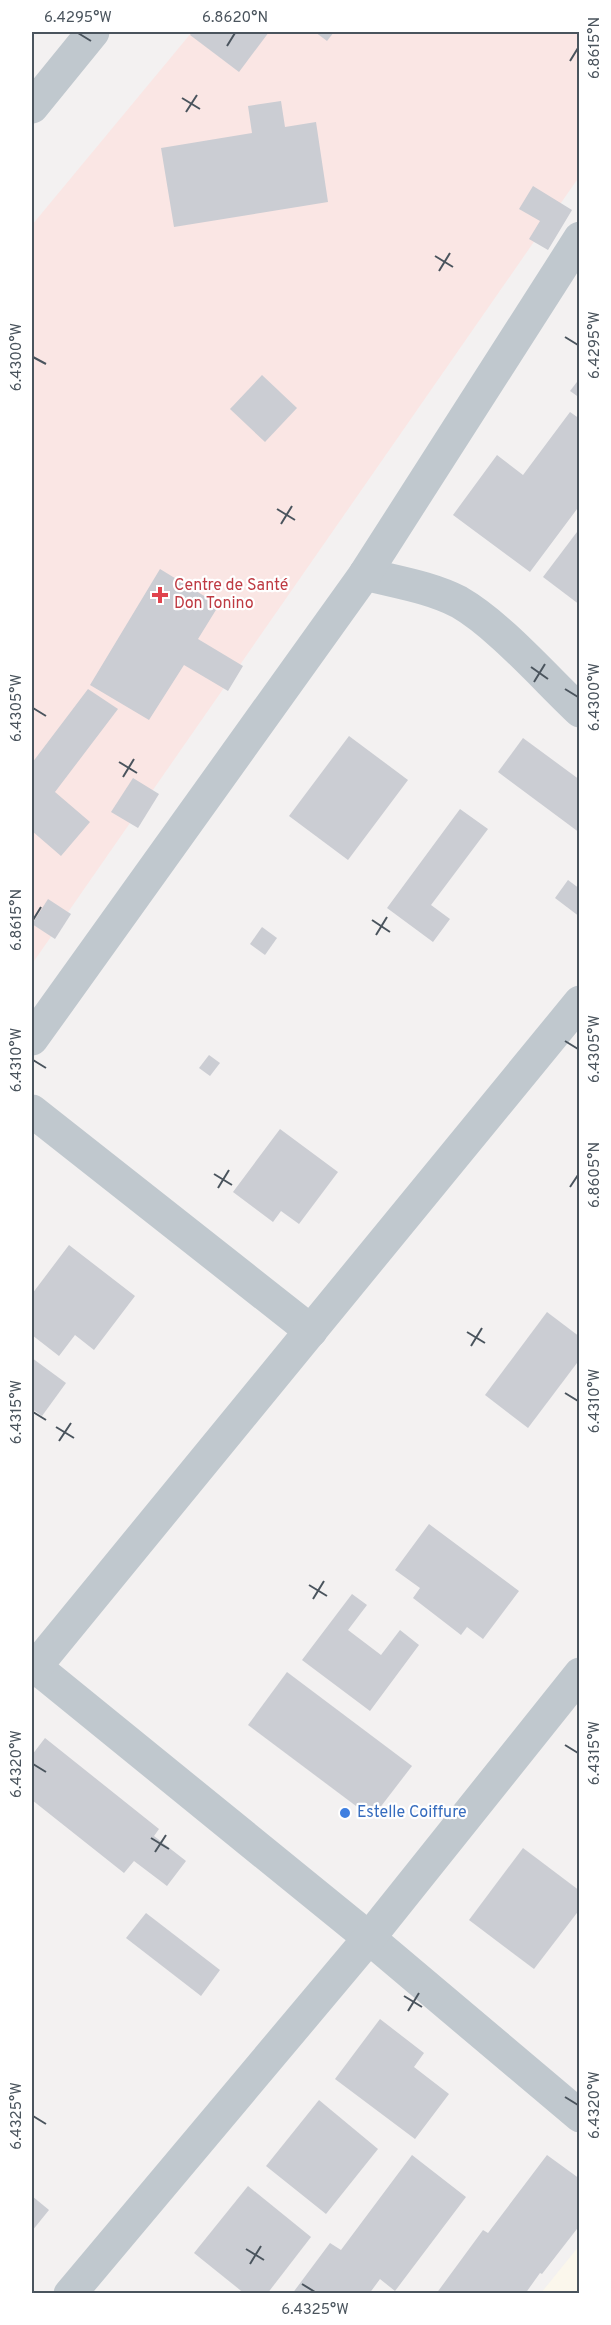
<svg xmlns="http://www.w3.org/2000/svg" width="611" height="2325" font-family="Overpass,sans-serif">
<rect width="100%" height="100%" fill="#f3f1f1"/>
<!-- commercial -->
<path fill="#fbf7ec" d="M579 2246V2293H541Z"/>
<!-- medical -->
<path fill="#fae6e4" d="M192 32H579V177L32 964V225Z"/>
<!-- building -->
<g fill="#cbcdd3">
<path d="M192 32H269L239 72 190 35Z"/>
<path d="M315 32H334L327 41Z"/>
<path d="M281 101 285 127 316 122 328 202 174 227 161 148 252 133 248 106Z"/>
<path d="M533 186 572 210 548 250 529 239 540 221 519 209Z"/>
<path d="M262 375 297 408 265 442 230 409Z"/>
<path d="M580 378V398L570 391Z"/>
<path d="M570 412 580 419V505L530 572 453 515 497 455 523 475Z"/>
<path d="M580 528V605L543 577Z"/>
<path d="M160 569 219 605 198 639 243 666 228 691 184 665 149 720 90 685Z"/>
<path d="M88 689 118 709 55 792 90 822 61 856 32 831V763Z"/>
<path d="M349 736 408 780 348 860 289 816Z"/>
<path d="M523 738 580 780V833L498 772Z"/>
<path d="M133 778 159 794 138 828 111 812Z"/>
<path d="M460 809 488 829 431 905 450 919 433 942 387 908Z"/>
<path d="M568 880 580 889V917L555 898Z"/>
<path d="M48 899 71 914 55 939 32 924Z"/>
<path d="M262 927 277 938 265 955 250 944Z"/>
<path d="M209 1055 220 1063 210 1076 199 1068Z"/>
<path d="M280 1129 338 1172 299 1224 281 1211 273 1222 233 1192Z"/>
<path d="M69 1245 135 1296 94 1350 75 1335 59 1356 32 1335V1294Z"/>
<path d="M547 1312 580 1337V1359L528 1428 485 1395Z"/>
<path d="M32 1358 66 1383 42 1416 32 1409Z"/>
<path d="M429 1524 519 1591 483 1639 467 1627 461 1635 413 1598 420 1588 395 1570Z"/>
<path d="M352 1594 367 1605 348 1630 381 1655 400 1630 419 1645 370 1711 302 1660Z"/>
<path d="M287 1672 412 1766 372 1818 248 1725Z"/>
<path d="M45 1738 159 1829 154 1836 186 1861 167 1886 134 1861 124 1873 32 1800V1755Z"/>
<path d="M523 1848 580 1891V1909L534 1969 469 1920Z"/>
<path d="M146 1913 220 1970 201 1996 126 1938Z"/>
<path d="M380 2019 424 2053 414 2067 449 2094 415 2139 335 2079Z"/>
<path d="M319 2100 378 2149 326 2214 266 2166Z"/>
<path d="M412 2155 466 2197 395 2291 380 2279 369 2294H292L330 2243 341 2250Z"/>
<path d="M547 2155 580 2179V2225L542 2274 540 2273 525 2294H436L483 2230 488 2233Z"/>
<path d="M248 2186 311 2237 267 2294H245L194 2253Z"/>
<path d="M32 2196 49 2210 32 2231Z"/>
</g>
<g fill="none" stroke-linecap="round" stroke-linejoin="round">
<!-- minor -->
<g stroke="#c0c8ce" stroke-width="33">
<path d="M32 107 93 32"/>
<path d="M365 574C396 582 430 587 459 602 499 625 545 678 580 711"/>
<path d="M32 1039 365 574 580 238"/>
<path d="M32 1111 311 1331"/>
<path d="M32 1664 369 1938 580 2116"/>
<path d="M32 1671 580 1002"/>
<path d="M70 2294 369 1938 580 1674"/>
</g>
</g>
<!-- ticks -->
<path fill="none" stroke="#4a545d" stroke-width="2" d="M78 33 91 41M227 46 235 33M570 61 578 48M182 98 200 109M186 112 197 95M435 256 453 267M439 271 450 253M565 337 578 345M33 357 46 364M277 509 295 520M281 524 292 506M531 667 548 679M534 682 545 664M565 689 578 697M33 708 46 716M119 762 137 773M123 777 134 759M33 920 41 907M372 920 390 932M376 935 387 917M565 1041 578 1049M33 1060 46 1068M214 1174 232 1185M570 1187 578 1175M218 1188 229 1170M467 1332 485 1343M471 1346 482 1328M565 1393 578 1401M33 1412 46 1420M56 1427 74 1438M59 1441 71 1423M309 1585 327 1596M313 1599 324 1581M565 1745 578 1753M33 1764 46 1772M151 1838 169 1849M155 1852 166 1835M404 1996 422 2007M408 2011 419 1993M565 2097 578 2105M33 2116 46 2124M246 2249 264 2260M250 2264 261 2246M302 2284 315 2292"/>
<!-- markers -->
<path fill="#e0444e" stroke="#fff" stroke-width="2" d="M157 586h6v6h6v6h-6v6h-6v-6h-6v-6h6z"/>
<circle fill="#3f7fe0" stroke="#fff" stroke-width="2" cx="345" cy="1813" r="6"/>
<g text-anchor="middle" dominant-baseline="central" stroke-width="4.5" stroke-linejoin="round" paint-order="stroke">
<!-- health labels -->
<g font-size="16" fill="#be3a42" stroke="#fff" text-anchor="start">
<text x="174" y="586">Centre de Santé<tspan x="174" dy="18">Don Tonino</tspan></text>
</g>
<!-- shop labels -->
<g font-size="16" fill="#366cbe" stroke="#fff" text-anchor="start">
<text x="357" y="1813">Estelle Coiffure</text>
</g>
</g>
<!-- border -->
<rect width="611" height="2325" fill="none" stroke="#ffffff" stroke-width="66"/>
<rect x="33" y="33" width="545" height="2259" fill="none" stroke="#4a545d" stroke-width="2"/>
<g font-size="15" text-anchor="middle" fill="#4a545d">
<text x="78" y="22">6.4295°W</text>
<text x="235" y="22">6.8620°N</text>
<text transform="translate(594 48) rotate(-90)" y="5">6.8615°N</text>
<text transform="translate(594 345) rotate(-90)" y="5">6.4295°W</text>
<text transform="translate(16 357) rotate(-90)" y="5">6.4300°W</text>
<text transform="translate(594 697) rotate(-90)" y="5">6.4300°W</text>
<text transform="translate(16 708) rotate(-90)" y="5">6.4305°W</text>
<text transform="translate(16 920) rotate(-90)" y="5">6.8615°N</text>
<text transform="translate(594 1049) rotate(-90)" y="5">6.4305°W</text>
<text transform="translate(16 1060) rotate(-90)" y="5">6.4310°W</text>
<text transform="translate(594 1175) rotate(-90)" y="5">6.8605°N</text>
<text transform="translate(594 1401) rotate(-90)" y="5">6.4310°W</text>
<text transform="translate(16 1412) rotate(-90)" y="5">6.4315°W</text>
<text transform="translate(594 1753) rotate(-90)" y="5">6.4315°W</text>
<text transform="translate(16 1764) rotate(-90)" y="5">6.4320°W</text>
<text transform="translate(594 2105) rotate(-90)" y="5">6.4320°W</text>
<text transform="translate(16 2116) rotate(-90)" y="5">6.4325°W</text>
<text x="315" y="2314">6.4325°W</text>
</g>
</svg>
